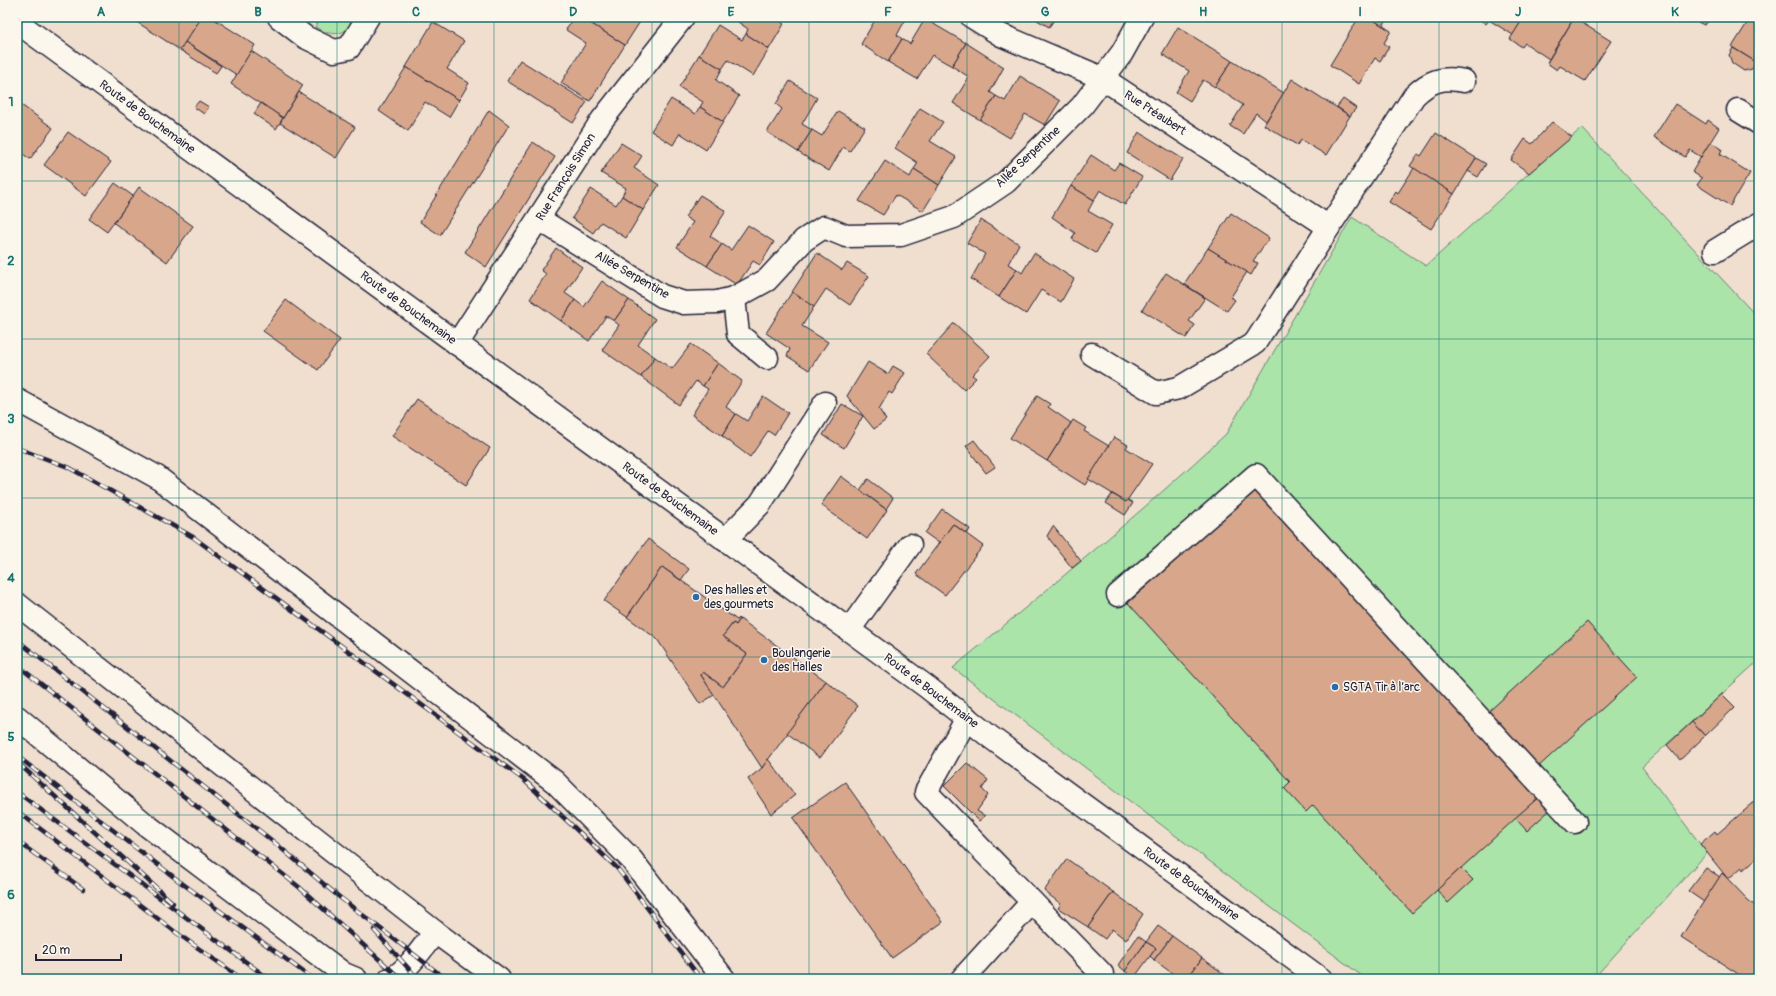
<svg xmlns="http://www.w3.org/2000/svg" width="1776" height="996" font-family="Pangolin,sans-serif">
<rect width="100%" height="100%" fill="#f0dfcf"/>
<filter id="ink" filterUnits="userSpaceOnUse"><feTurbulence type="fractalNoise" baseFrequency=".025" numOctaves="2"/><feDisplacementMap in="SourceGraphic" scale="8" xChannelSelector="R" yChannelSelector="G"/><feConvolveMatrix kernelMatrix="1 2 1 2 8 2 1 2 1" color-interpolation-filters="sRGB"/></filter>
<g filter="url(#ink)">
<!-- green -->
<g fill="#abe4a9" stroke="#668372">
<path d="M322 17H357C345 36 335 38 315 27Z"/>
<path d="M1582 128 1759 319V660L1642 767 1707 853 1593 979H1366L953 668C1045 591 1138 516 1226 434L1352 217 1426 266 1529 173Z"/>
</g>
<!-- building -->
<g fill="#d8a78b" stroke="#22223b">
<path d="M129 17H195L200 20 180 50Z"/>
<path d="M202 17H211L255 45 237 75 185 42Z"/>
<path d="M573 17H581L625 45 590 101 561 83 586 43 566 30Z"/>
<path d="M581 17H643L625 45Z"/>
<path d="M731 17H775L784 24 769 49 746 34 748 29Z"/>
<path d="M870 17H907L897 35 902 39 888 62 861 44 875 20Z"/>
<path d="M1039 17H1056L1049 27 1037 20Z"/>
<path d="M1359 17H1369L1391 31 1384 43 1389 47 1380 61 1375 58 1359 84 1330 65Z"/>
<path d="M1369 17H1388L1383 26Z"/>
<path d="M1476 17H1524L1513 35 1489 20 1486 24Z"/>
<path d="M1524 17H1572L1574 18 1549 59 1525 43 1522 47 1510 39Z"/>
<path d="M1683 17H1714L1704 25 1690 18 1688 20Z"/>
<path d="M1751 17H1759V64L1732 47Z"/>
<path d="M1574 18 1611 41 1585 81 1560 66 1557 70 1547 63Z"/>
<path d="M925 19 966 43 952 66 932 55 917 79 888 62 902 39 910 44Z"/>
<path d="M433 22 464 41 447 69 469 83 459 100 406 67Z"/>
<path d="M718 25 742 40 746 34 769 49 753 76 728 60 722 69 699 55Z"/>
<path d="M1178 27 1232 61 1215 87 1203 80 1190 101 1176 92 1189 71 1162 54Z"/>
<path d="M185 42 221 66 216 73 180 50Z"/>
<path d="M966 43 1004 67 990 92 996 96 980 120 953 103 969 77 952 66Z"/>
<path d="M1733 48 1756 62 1752 69 1744 71 1732 63 1729 55Z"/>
<path d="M251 51 303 85 283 118 231 84Z"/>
<path d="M699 55 722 69 716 80 739 96 723 122 700 107 703 102 679 87Z"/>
<path d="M520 60 587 102 573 123 507 81Z"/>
<path d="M1232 61 1284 93 1266 121 1256 113 1243 134 1230 126 1243 105 1215 87Z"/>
<path d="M406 67 459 100 449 117 425 102 408 131 379 111Z"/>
<path d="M1020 76 1060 101 1045 125 1025 114 1010 138 980 120 996 96 1005 101Z"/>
<path d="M1292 79 1350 116 1326 155 1301 140 1297 145 1264 125Z"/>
<path d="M790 81 817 98 802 124 812 130 798 152 767 132 782 109 776 104Z"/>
<path d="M299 92 355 127 336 158 280 123Z"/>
<path d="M671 99 695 114 700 107 723 122 706 150 680 133 673 145 651 131Z"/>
<path d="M1343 99 1356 108 1350 116 1337 107Z"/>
<path d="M199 101 209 107 204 114 194 107Z"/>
<path d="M17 102 53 128 30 159 17 150Z"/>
<path d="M261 103 283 118 276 129 254 114Z"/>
<path d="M1675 104 1706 124 1708 120 1719 128 1701 157 1690 150 1685 157 1654 137Z"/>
<path d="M920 108 943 122 930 141 956 157 939 185 914 169 918 163 895 148Z"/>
<path d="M489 110 509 125 440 235 420 222Z"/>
<path d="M838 111 865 127 850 151 843 147 829 171 798 152 812 130 822 136Z"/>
<path d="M1552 122 1572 137 1529 173 1511 160 1525 139 1532 144Z"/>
<path d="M68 132 111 162 86 196 44 165Z"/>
<path d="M1139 132 1183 159 1170 180 1127 153Z"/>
<path d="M1436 133 1476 158 1454 194 1410 166 1418 154 1421 156Z"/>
<path d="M533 142 555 157 486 267 465 252Z"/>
<path d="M1710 142 1722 149 1720 154 1750 173 1730 206 1697 185 1702 178 1692 172Z"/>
<path d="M621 143 642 156 634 168 659 185 643 210 622 196 626 188 601 173Z"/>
<path d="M1091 155 1114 170 1119 163 1142 177 1125 205 1100 190 1094 200 1071 186Z"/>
<path d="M1476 158 1486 164 1478 177 1468 171Z"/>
<path d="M885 161 910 177 914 169 939 185 923 211 896 195 883 215 859 201Z"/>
<path d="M1414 168 1454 194 1431 229 1389 202 1396 191 1398 193Z"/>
<path d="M115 183 133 196 107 232 89 219Z"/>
<path d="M1071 186 1094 200 1088 211 1112 225 1096 253 1072 239 1075 233 1052 217Z"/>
<path d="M139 187 193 226 167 262 114 223Z"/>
<path d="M591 189 616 205 622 196 643 210 626 238 601 222 593 233 572 218Z"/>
<path d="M700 195 726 211 710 236 722 244 707 266 677 247 693 222 685 217Z"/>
<path d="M1231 213 1269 238 1253 261 1258 263 1251 275 1208 248Z"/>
<path d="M981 220 1019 244 1008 264 1017 269 999 297 971 279 985 254 967 243Z"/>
<path d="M748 225 774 242 760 265 753 261 737 285 707 266 722 244 731 250Z"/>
<path d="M556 248 582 267 565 293 575 300 561 321 530 299 546 274 541 270Z"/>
<path d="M1208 248 1247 272 1231 297 1235 300 1227 311 1184 284Z"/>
<path d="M817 253 842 270 847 263 869 276 850 305 826 289 814 307 792 292Z"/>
<path d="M1034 253 1074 279 1061 302 1041 290 1026 314 999 297 1017 269 1022 273Z"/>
<path d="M1166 273 1205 298 1189 321 1195 325 1186 338 1142 310Z"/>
<path d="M602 281 629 300 614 321 606 316 589 341 561 321 575 300 584 307Z"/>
<path d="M792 292 814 307 802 326 828 342 809 370 787 356 790 349 766 333Z"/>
<path d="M286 300 340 340 318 370 263 331Z"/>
<path d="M629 300 655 319 638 345 655 357 641 377 602 350 619 325 614 321Z"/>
<path d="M954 323 990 356 972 375 976 378 964 390 926 354Z"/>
<path d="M691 344 718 363 703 386 696 381 679 405 641 377 655 357 672 369Z"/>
<path d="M868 362 888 374 893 366 905 373 892 394 889 392 879 409 886 420 874 429 847 396Z"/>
<path d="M718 363 742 381 726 407 736 414 722 436 692 415 708 389 703 386Z"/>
<path d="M763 396 788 413 774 435 768 431 750 457 722 436 736 414 747 421Z"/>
<path d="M1037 396 1050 404 1048 407 1071 423 1047 461 1010 438Z"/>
<path d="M417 399 490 448 466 485 392 436Z"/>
<path d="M842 404 863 416 844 448 823 435Z"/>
<path d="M1073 420 1086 428 1084 431 1109 446 1085 485 1047 461Z"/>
<path d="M1114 437 1128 445 1126 448 1152 464 1126 502 1088 479Z"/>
<path d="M974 440 995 467 986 473 966 446Z"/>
<path d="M841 476 887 510 867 539 821 505Z"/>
<path d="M868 479 893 498 886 509 860 490Z"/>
<path d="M1257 485 1540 796 1412 913 1313 805 1306 812 1284 788 1290 782 1128 603Z"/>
<path d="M1112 494 1126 502 1128 500 1133 503 1125 515 1106 503Z"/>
<path d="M942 509 970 529 967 534 953 524 939 543 925 533Z"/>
<path d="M953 524 983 546 945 595 916 574Z"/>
<path d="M1053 526 1081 561 1072 568 1047 536Z"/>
<path d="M648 539 689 569 681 580 662 567 627 617 604 601Z"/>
<path d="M662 567 737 620 739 618 740 619 736 625 733 623 723 636 747 654 723 687 703 672 701 675 714 695 700 704 657 639 627 617Z"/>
<path d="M740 619 826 681 762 768 701 675 703 672 723 687 747 654 723 636 733 623 736 625Z"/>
<path d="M1587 622 1637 677 1537 768 1487 713Z"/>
<path d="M826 681 858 706 820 758 787 733Z"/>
<path d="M1722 694 1735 707 1705 736 1692 722Z"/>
<path d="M1692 722 1705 736 1680 760 1667 745Z"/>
<path d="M768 759 795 795 771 814 748 779 762 768Z"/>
<path d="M967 763 988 780 982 789 988 795 977 811 985 816 979 821 944 786Z"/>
<path d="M845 782 943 922 892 958 793 818Z"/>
<path d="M1540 796 1551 809 1527 831 1515 818Z"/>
<path d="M1758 799 1759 856 1743 870 1742 867 1728 879 1700 844 1715 831 1717 834Z"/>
<path d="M1067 859 1113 892 1088 927 1058 908 1061 904 1044 891Z"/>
<path d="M1461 868 1473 880 1448 903 1437 890Z"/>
<path d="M1706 868 1720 877 1704 902 1688 891Z"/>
<path d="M1722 873 1748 900 1759 909V964L1750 979H1746L1681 937Z"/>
<path d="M1113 892 1143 914 1126 940 1112 929 1105 939 1088 927Z"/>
<path d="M1158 926 1172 936 1154 960 1150 956 1156 948 1146 942Z"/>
<path d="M1138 936 1146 942 1125 971 1118 965Z"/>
<path d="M1172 936 1202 958 1187 979H1180L1154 960Z"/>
<path d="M1146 942 1156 948 1134 978 1125 971Z"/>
<path d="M1202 958 1231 979H1187Z"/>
</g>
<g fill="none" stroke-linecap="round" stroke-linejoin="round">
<defs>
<g id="minor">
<path d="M279 17 305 37 334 51 349 48 368 17"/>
<path d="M972 17 1001 35 1102 78 1329 227 1414 96C1429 81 1443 76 1464 81"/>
<path d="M17 22 927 687 989 736 1321 979"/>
<path d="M1738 110 1759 123"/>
<path d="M539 219 662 296 684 303 717 302 734 298 767 280 804 240 824 227 846 236 901 235 954 217 1006 182 1082 106 1122 53 1142 17"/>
<path d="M1715 251 1759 224"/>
<path d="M734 298 738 334 767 358"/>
<path d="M457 344 602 120 683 17"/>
<path d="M1092 354 1156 393 1179 388 1255 343 1329 227"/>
<path d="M17 400 157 477 555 782 631 859 724 979"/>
<path d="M725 540 760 504 825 403"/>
<path d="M1118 595 1256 475 1575 822"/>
<path d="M17 604 435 932 499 979"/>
<path d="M849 630 910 545"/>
<path d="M17 717 145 824 344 974 356 979"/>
<path d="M967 718 926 792 1102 974"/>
<path d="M390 979C409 970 422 948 435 932"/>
<path d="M962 979 1032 902"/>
</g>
</defs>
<!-- minor casing -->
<use href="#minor" stroke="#22223b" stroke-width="25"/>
<!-- minor -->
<use href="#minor" stroke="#fbf7ec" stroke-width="22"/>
<defs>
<g id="rail">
<path d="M17 448 68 467 193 537 524 780 617 868 701 979"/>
<path d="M17 640 275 843 338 896 446 979"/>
<path d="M17 665 299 887 401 979"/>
<path d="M17 756 179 881 313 979"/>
<path d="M18 763 173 903"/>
<path d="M17 792 269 979"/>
<path d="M17 811 174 931 242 979"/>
<path d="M17 841 83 889"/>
<path d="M374 930 418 979"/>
</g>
</defs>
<!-- rail casing -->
<use href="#rail" stroke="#22223b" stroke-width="4.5"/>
<!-- rail -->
<use href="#rail" stroke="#fbf7ec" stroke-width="3" stroke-dasharray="9" stroke-linecap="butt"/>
</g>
</g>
<!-- grid -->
<path fill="none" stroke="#0f766e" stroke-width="1" stroke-opacity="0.55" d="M179 17V979M337 17V979M494 17V979M652 17V979M809 17V979M967 17V979M1124 17V979M1282 17V979M1439 17V979M1597 17V979M17 181H1759M17 339H1759M17 498H1759M17 657H1759M17 815H1759"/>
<!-- markers -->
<g fill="#1f6fb2" stroke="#fbf7ec" stroke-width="1.5">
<circle cx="696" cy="597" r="4"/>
<circle cx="764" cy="660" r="4"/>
<circle cx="1335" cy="687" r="4"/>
</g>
<g text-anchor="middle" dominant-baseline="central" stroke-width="3" stroke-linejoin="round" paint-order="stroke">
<!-- street labels -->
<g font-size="12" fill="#22223b" stroke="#fbf7ec">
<text transform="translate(1155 113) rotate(33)">Rue Préaubert</text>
<text transform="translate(147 117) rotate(36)">Route de Bouchemaine</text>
<text transform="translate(1028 157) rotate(-43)">Allée Serpentine</text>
<text transform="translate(566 177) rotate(-58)">Rue François Simon</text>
<text transform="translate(632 275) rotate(30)">Allée Serpentine</text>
<text transform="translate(408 308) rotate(36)">Route de Bouchemaine</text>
<text transform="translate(670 499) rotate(36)">Route de Bouchemaine</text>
<text transform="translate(931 691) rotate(37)">Route de Bouchemaine</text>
<text transform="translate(1191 884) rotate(36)">Route de Bouchemaine</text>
</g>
<!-- poi labels -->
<g font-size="12" fill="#22223b" stroke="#fbf7ec" text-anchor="start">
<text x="704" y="590">Des halles et<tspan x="704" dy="14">des gourmets</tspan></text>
<text x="772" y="653">Boulangerie<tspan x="772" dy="14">des Halles</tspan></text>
<text x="1343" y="687">SGTA Tir à l’arc</text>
</g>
</g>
<!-- margin -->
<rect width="1776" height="996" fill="none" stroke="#fbf7ec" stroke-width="44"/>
<!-- scale -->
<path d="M36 954v6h85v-6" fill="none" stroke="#22223b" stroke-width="2"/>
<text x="42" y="954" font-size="12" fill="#22223b" stroke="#fbf7ec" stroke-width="3" paint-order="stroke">20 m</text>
<rect x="22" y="22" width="1732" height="952" fill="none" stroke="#0f766e" stroke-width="1.5"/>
<g font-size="13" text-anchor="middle" font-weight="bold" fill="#0f766e">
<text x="101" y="16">A</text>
<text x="258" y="16">B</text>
<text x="416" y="16">C</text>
<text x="573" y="16">D</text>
<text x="731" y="16">E</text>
<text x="888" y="16">F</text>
<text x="1045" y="16">G</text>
<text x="1203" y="16">H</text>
<text x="1360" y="16">I</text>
<text x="1518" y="16">J</text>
<text x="1675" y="16">K</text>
<text x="11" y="106">1</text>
<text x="11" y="265">2</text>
<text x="11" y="423">3</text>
<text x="11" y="582">4</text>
<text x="11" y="741">5</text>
<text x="11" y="899">6</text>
</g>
</svg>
